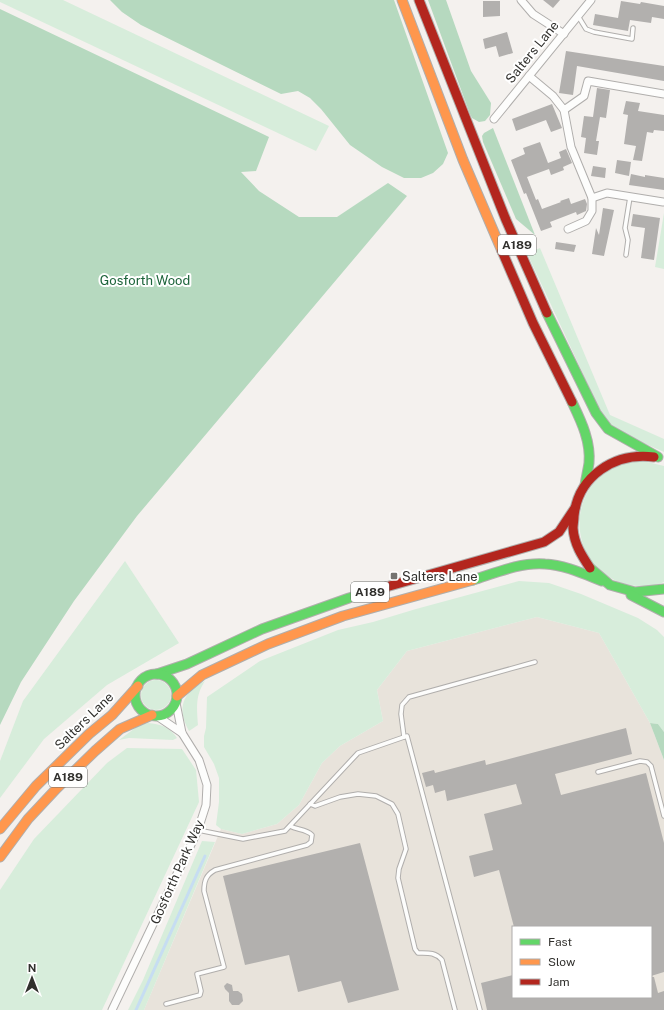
<svg xmlns="http://www.w3.org/2000/svg" width="664" height="1010" font-family="'Public Sans',sans-serif">
<rect width="100%" height="100%" fill="#f4f1ee"/>
<!-- built -->
<path fill="#e8e3db" fill-rule="evenodd" d="M537 617 599 633 650 723 664 760V1010H144L221 829 242 834 277 824 299 805 322 763 340 746 383 721 377 690 407 651ZM513 927H651V997H513Z"/>
<!-- green -->
<g fill="#d7eddb">
<path d="M0 0H63L329 126 316 151 0 2Z"/>
<path d="M664 213V269L655 267Z"/>
<path d="M540 248 610 415 664 439V452L625 435 613 429 603 417 527 253Z"/>
<path d="M643 461 664 466V582C651 588 636 587 622 583 569 565 564 490 616 467 625 463 634 462 643 461Z"/>
<path d="M125 561 179 643 107 685 44 739 0 798V761L23 701Z"/>
<path d="M519 581 549 583 581 594 638 618 657 630 664 637V732L658 724 650 723 599 633 537 617 407 651 377 690 383 721 340 746 322 763 299 805 277 824 242 834 221 829 216 825 219 802V778L214 764 204 747V736L206 728 207 697 260 661 338 630 373 622 416 609Z"/>
<circle cx="156" cy="695" r="15"/>
<path d="M205 681C195 696 197 707 198 725L189 731C176 707 183 693 205 681Z"/>
<path d="M148 723C160 724 170 727 177 738L173 740 129 738 119 740 138 726Z"/>
<path d="M127 748 182 749 196 770 199 802 102 1010H0V890L34 839 107 763Z"/>
<path d="M202 841 215 842 144 1010H128L143 980Z"/>
</g>
<!-- forest -->
<g fill="#b6d9bf">
<path d="M110 0H394L448 153 443 164 433 173 421 178H404L382 167 350 145 321 109 310 98 298 91 281 94 141 25 122 12Z"/>
<path d="M428 0H446L471 71 491 103 490 115 485 121 479 122 472 118 470 114Z"/>
<path d="M0 9 269 137 256 171 241 172 259 191 299 217H337L388 183 407 196 137 516 74 601 21 682 0 725Z"/>
<path d="M493 128 535 235 516 219 483 142 482 136 484 133Z"/>
<path d="M650 723 658 724 664 732V760Z"/>
</g>
<g fill="none" stroke-linecap="round" stroke-linejoin="round">
<!-- stream -->
<path stroke="#c6ddf2" stroke-width="3" d="M136 1010 205 856"/>
</g>
<!-- building -->
<g fill="#b2b0ae">
<path d="M543 0H560L553 8Z"/>
<path d="M483 1H500V16L483 17Z"/>
<path d="M621 1 640 4 641 2 664 6V19L652 17 651 23 630 20 628 31 593 25 595 14 618 18Z"/>
<path d="M507 32 513 53 499 57 496 46 485 49 483 39Z"/>
<path d="M566 51 664 66V81L577 66 573 95 559 93Z"/>
<path d="M597 88 610 90 606 118 600 117 596 141H599L597 155 584 153 586 138 581 137 584 116 593 117Z"/>
<path d="M626 101 640 103 638 111 664 115V131L654 130 653 133 647 132 642 161 633 160 636 146 624 144 628 115 623 114Z"/>
<path d="M552 104 562 128 551 132 546 120 516 131 512 119Z"/>
<path d="M540 142 548 163 561 158 559 152 566 149 572 163 563 167 564 170 551 175 549 169 527 177 536 200 538 199 542 209 561 202 560 201 569 198 571 204 585 199 587 204 586 211 577 215 576 212 550 222 552 227 541 231 526 193 524 194 511 160 525 154 523 148Z"/>
<path d="M617 160 631 162 629 176 615 173Z"/>
<path d="M593 166 606 168 605 178 591 176Z"/>
<path d="M631 174 645 177V175L664 178V190L629 185Z"/>
<path d="M603 208 614 210 604 256 592 254 596 228 599 235Z"/>
<path d="M633 214 660 218 654 260 641 258 645 228 631 226Z"/>
<path d="M556 242 576 245 574 252 555 249Z"/>
<path d="M626 728 632 754 555 774 561 795 646 773 664 843V972L651 976V927H514L499 870 474 877 469 856 493 850 484 814 522 804 516 784 447 801 445 790 435 793 433 785 426 787 422 773 434 770 435 773 485 760 486 765Z"/>
<path d="M360 843 399 990 348 1003 341 981 298 992 289 955 245 965 223 876Z"/>
<path d="M513 975V997H651V977H654L658 993 664 991V1010H487L481 983Z"/>
<path d="M227 983 232 985 233 991H238L242 994 243 1001 239 1005H232L229 1001V993L225 989 224 986Z"/>
</g>
<g fill="none" stroke-linecap="round" stroke-linejoin="round">
<defs>
<g id="lane">
<path d="M578 16 586 29 594 32 632 39 633 28"/>
<path d="M626 255 628 240 625 228 630 197"/>
<path d="M404 737 401 714 402 705 409 697 535 662"/>
<path d="M598 772 640 761 647 762 651 766 664 816"/>
<path d="M310 804 315 806 340 797 358 794 376 796 392 804 398 814 406 849 399 869 398 878 415 949 418 953C428 953 435 952 442 960L455 1010"/>
<path d="M198 830 243 839 285 831 358 753 407 736 480 1010"/>
<path d="M166 1004 200 995 201 991 197 974 224 967 204 891C204 881 206 875 215 870L307 845 311 842 312 835C306 829 297 830 290 826"/>
</g>
<g id="street">
<path d="M521 0 533 14 564 34"/>
<path d="M529 76 553 96 564 110 584 96 588 81 664 94"/>
<path d="M564 110 571 147 592 198V211L586 221 568 229"/>
<path d="M494 119 591 0"/>
<path d="M592 198 607 193 663 202"/>
<path d="M157 716 182 733"/>
<path d="M112 1010 198 830 206 805 207 785 199 760 182 733 176 703"/>
</g>
<g id="fast">
<path d="M547 313 596 413 608 429 658 457"/>
<path d="M572 402C581 421 591 441 589 463 588 470 586 478 585 485"/>
<path d="M590 568 610 585 635 592 664 589"/>
<path d="M473 580C495 573 521 562 545 564 565 565 584 574 602 581"/>
<path d="M631 595 664 612"/>
<path d="M157 674 187 664 262 629 349 598 386 587"/>
<circle cx="156" cy="695" r="21"/>
</g>
<g id="slow">
<path d="M402 0 463 160 502 251"/>
<path d="M177 696 202 675 268 644 343 616 473 580"/>
<path d="M0 829 36 786 89 734 112 715 138 686"/>
<path d="M0 857 28 819 57 788 95 751 120 729 152 715"/>
</g>
<g id="jam">
<path d="M419 0 506 220 547 313"/>
<path d="M502 251 533 323 572 402"/>
<path d="M590 568C582 556 574 544 573 528 573 525 574 520 574 516 578 476 615 452 654 457"/>
<path d="M386 587 544 542 559 532 575 508"/>
</g>
</defs>
<!-- lane casing -->
<use href="#lane" stroke="#b0aeac" stroke-width="5.5"/>
<!-- street casing -->
<use href="#street" stroke="#b0aeac" stroke-width="9"/>
<!-- fast casing -->
<use href="#fast" stroke="#b0aeac" stroke-width="11"/>
<!-- slow casing -->
<use href="#slow" stroke="#b0aeac" stroke-width="11"/>
<!-- jam casing -->
<use href="#jam" stroke="#b0aeac" stroke-width="11"/>
<!-- lane -->
<use href="#lane" stroke="#fdfdfc" stroke-width="3.5"/>
<!-- street -->
<use href="#street" stroke="#fdfdfc" stroke-width="7"/>
<!-- fast -->
<use href="#fast" stroke="#63d668" stroke-width="9"/>
<!-- slow -->
<use href="#slow" stroke="#ff974d" stroke-width="9"/>
<!-- jam -->
<use href="#jam" stroke="#b3261e" stroke-width="9"/>
</g>
<!-- markers -->
<rect fill="#757471" stroke="#fff" stroke-width="1.5" x="390" y="572" width="8" height="8" rx="2"/>
<g text-anchor="middle" dominant-baseline="central" stroke-width="4" stroke-linejoin="round" paint-order="stroke">
<!-- shield labels -->
<g fill="#fff" stroke="#6f6e6c" stroke-width="1">
<rect x="498" y="235" width="38" height="20" rx="3"/>
<rect x="351" y="582" width="38" height="20" rx="3"/>
<rect x="49" y="767" width="38" height="20" rx="3"/>
</g>
<g font-size="12" font-weight="bold" fill="#31302d">
<text x="517" y="245">A189</text>
<text x="370" y="592">A189</text>
<text x="68" y="777">A189</text>
</g>
<!-- street labels -->
<g font-size="13" fill="#31302d" stroke="#fff">
<text transform="translate(532 52) rotate(-51)">Salters Lane</text>
<text transform="translate(84 721) rotate(-44)">Salters Lane</text>
<text transform="translate(177 872) rotate(-66)">Gosforth Park Way</text>
</g>
<!-- park labels -->
<g font-size="13" fill="#1b6339" stroke="#fff">
<text x="145" y="280">Gosforth Wood</text>
</g>
<!-- poi labels -->
<g font-size="13" fill="#31302d" stroke="#fff" text-anchor="start">
<text x="402" y="576">Salters Lane</text>
</g>
</g>
<!-- legend -->
<rect x="512" y="926" width="140" height="72" fill="#ffffff" stroke="#adacab"/>
<rect x="520" y="939" width="20" height="6" fill="#63d668" stroke="#adacab"/>
<text x="548" y="946" font-size="12" fill="#31302d">Fast</text>
<rect x="520" y="959" width="20" height="6" fill="#ff974d" stroke="#adacab"/>
<text x="548" y="966" font-size="12" fill="#31302d">Slow</text>
<rect x="520" y="979" width="20" height="6" fill="#b3261e" stroke="#adacab"/>
<text x="548" y="986" font-size="12" fill="#31302d">Jam</text>
<!-- north arrow -->
<g transform="translate(32 978)" stroke="#ffffff" stroke-width="3" paint-order="stroke">
<path d="M0-3L7 15L0 10L-7 15Z" fill="#31302d"/>
<text y="-6" font-size="11" font-weight="bold" text-anchor="middle" fill="#31302d">N</text>
</g>
</svg>
